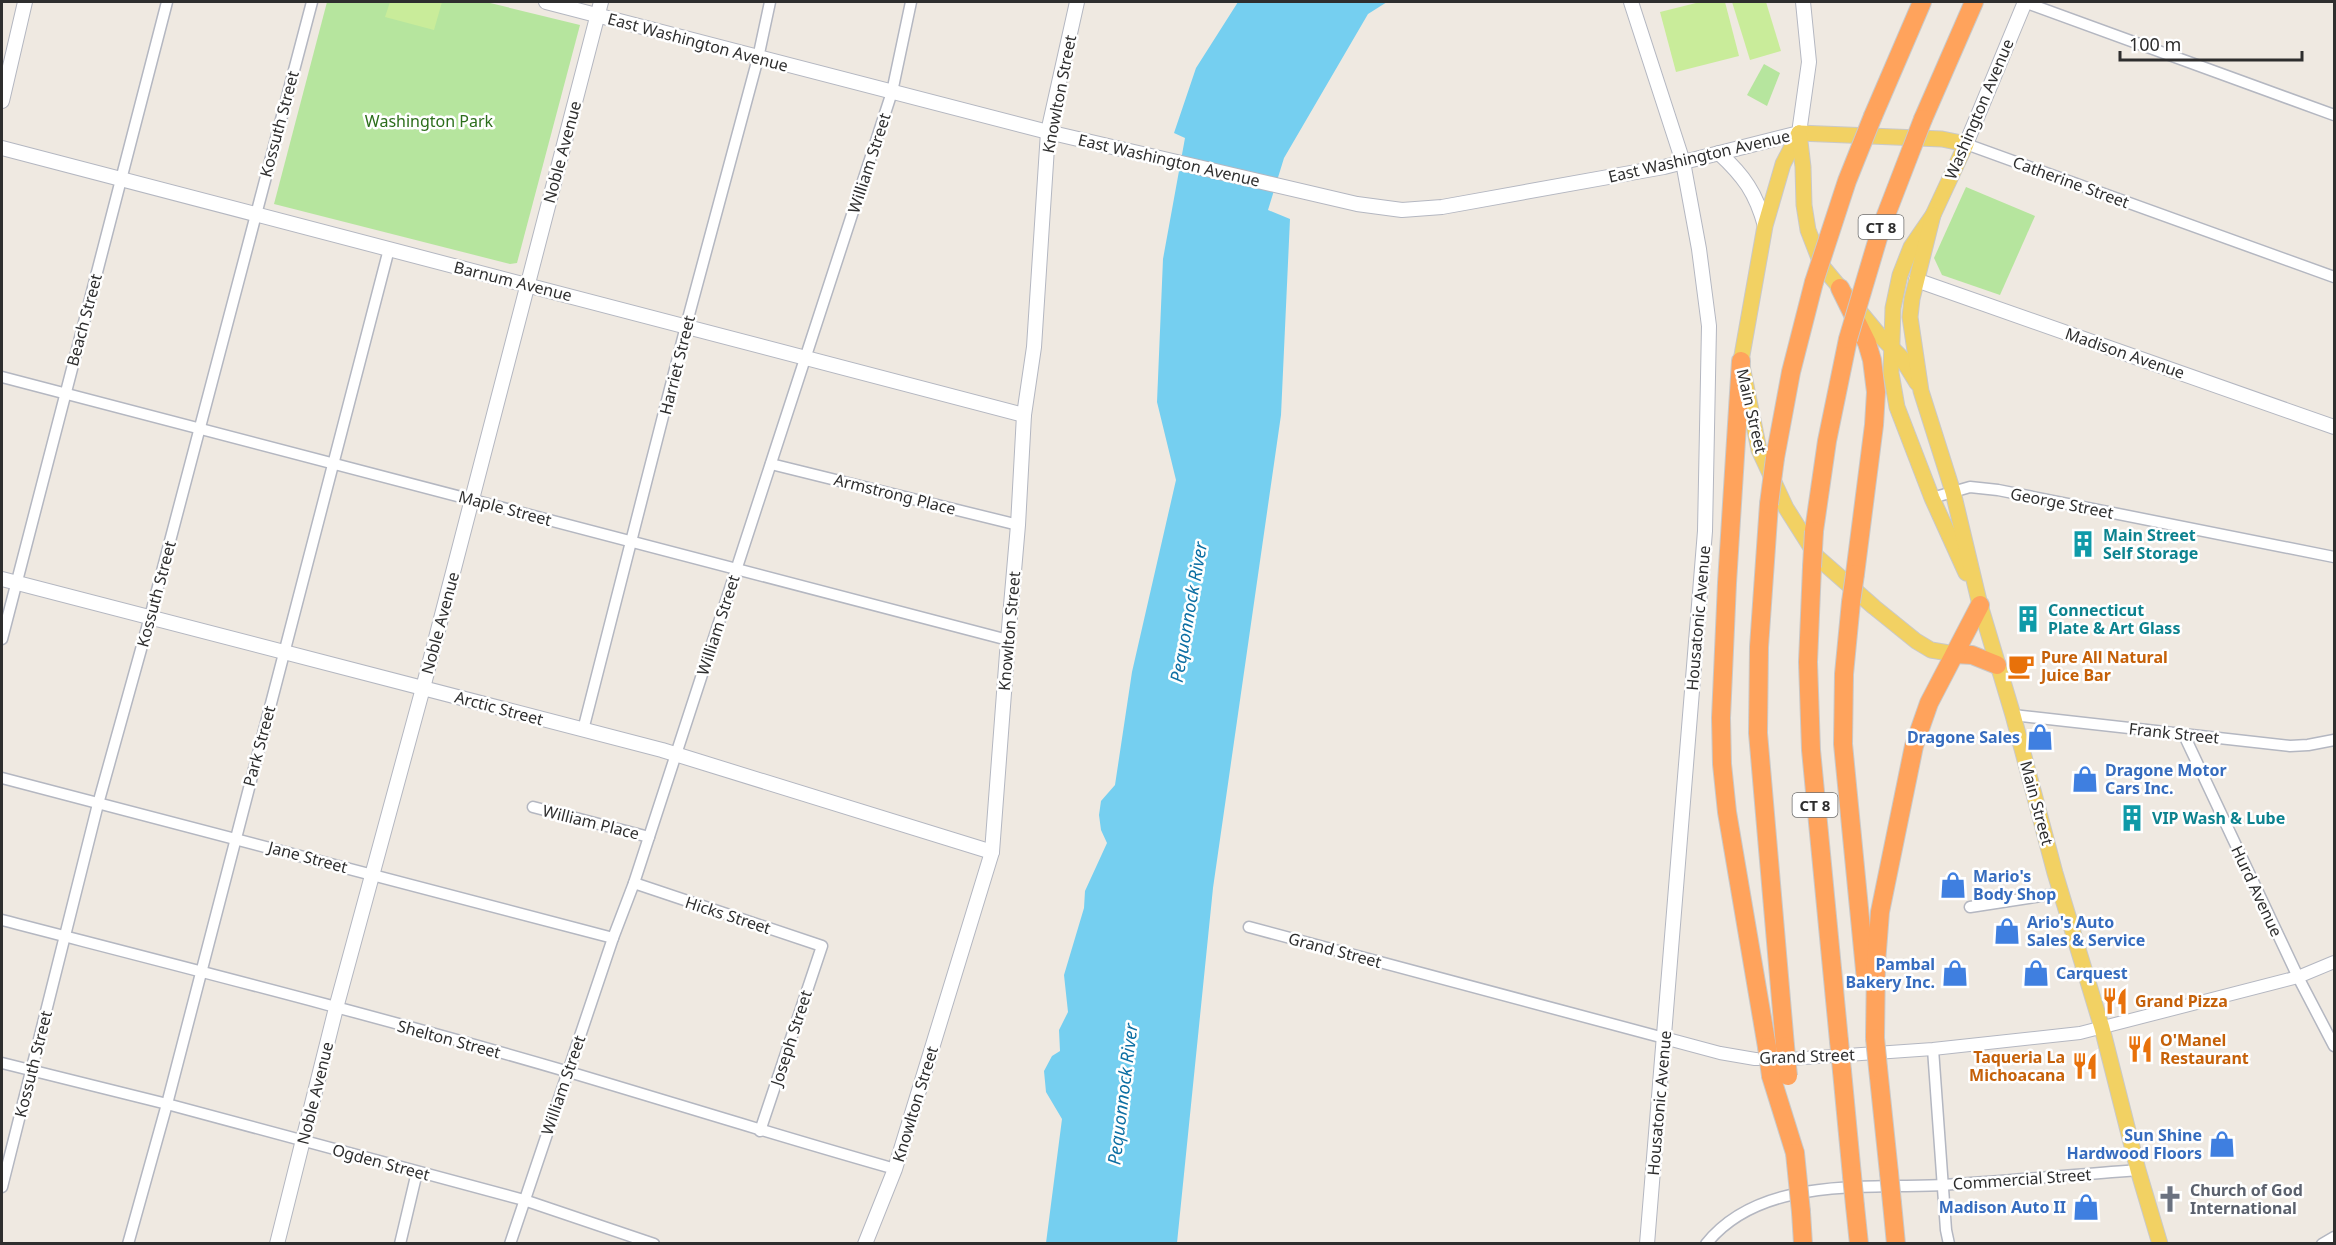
<svg xmlns="http://www.w3.org/2000/svg" width="2336" height="1245" font-family="'Noto Sans',sans-serif">
<rect width="100%" height="100%" fill="#efe9e1"/>
<!-- green -->
<g fill="#b6e59e">
<path d="M327 2H486L580 25 517 263 510 264 274 204Z"/>
<path d="M1764 64 1780 73 1767 106 1747 95Z"/>
<path d="M1966 187 2035 216 2000 295 1942 275 1934 258Z"/>
</g>
<!-- pitch -->
<g fill="#c9ec9a">
<path d="M390 2H442L434 30 385 17Z"/>
<path d="M1700 2H1725L1739 56 1676 72 1660 12Z"/>
<path d="M1732 2H1766L1781 51 1750 60Z"/>
</g>
<!-- water -->
<path fill="#75cff0" d="M1238 2H1387L1368 14 1284 158 1268 210 1290 219 1281 415 1213 888 1177 1243H1046L1062 1119 1046 1092 1044 1071 1052 1056 1060 1051 1059 1030 1068 1012 1064 975 1084 908 1085 891 1107 843 1101 830 1099 815 1101 801 1115 785 1132 672 1176 480 1157 402 1163 259 1185 138 1174 133 1196 68Z"/>
<g fill="none" stroke-linecap="round" stroke-linejoin="round">
<defs>
<g id="minor">
<path d="M2024 2 2334 115"/>
<path d="M1966 144 2334 277"/>
<path d="M2 377 1008 640"/>
<path d="M771 464 1018 525"/>
<path d="M1932 498 1970 487 1998 490 2334 557"/>
<path d="M2 639 167 2"/>
<path d="M2013 715 2290 746 2308 745 2334 740"/>
<path d="M583 730 686 326 758 58 770 2"/>
<path d="M2184 735 2298 977 2334 1046"/>
<path d="M2 778 613 938"/>
<path d="M533 807 649 837"/>
<path d="M634 883 822 946 760 1131"/>
<path d="M1970 907 2061 893"/>
<path d="M2 920C191 969 381 1017 569 1072 677 1104 785 1138 895 1169"/>
<path d="M1249 927 1664 1038"/>
<path d="M1933 1049 1946 1230 1949 1244"/>
<path d="M2 1063 167 1104 524 1200 654 1244"/>
<path d="M2 1187 98 804 150 617 312 2"/>
<path d="M128 1244 167 1104 389 249"/>
<path d="M400 1244 417 1172"/>
<path d="M510 1244 613 938 634 883 892 92 911 2"/>
<path d="M1706 1244C1760 1176 1865 1189 1942 1185 2007 1181 2073 1175 2138 1170"/>
<path d="M2322 1244 2334 1237"/>
</g>
<path id="tertiary" d="M1664 1038 1720 1053 1755 1059H1790L1933 1049 2080 1033 2298 977 2334 962"/>
<g id="secondary">
<path d="M546 2 1048 132 1357 204 1402 210 1442 207 1664 167 1799 133 1809 62 1803 2"/>
<path d="M1631 2 1683 162 1699 249 1709 326 1705 531 1647 1244"/>
<path d="M2 101 25 2"/>
<path d="M1966 144 2025 2"/>
<path d="M2 148 1024 415"/>
<path d="M1719 153C1744 176 1756 193 1765 226"/>
<path d="M1916 280 2334 427"/>
<path d="M2 579 662 750 992 852"/>
<path d="M277 1244 336 1008 423 688 601 2"/>
<path d="M865 1244 895 1169 992 852 1008 640 1018 525 1024 415 1034 347 1048 132 1077 2"/>
</g>
<g id="primary">
<path d="M1799 133 1942 139 1966 144 1933 215 1911 247 1900 275 1893 308 1891 373 1897 407 1932 498 1966 573"/>
<path d="M1799 133 1783 164 1765 226 1741 361 1759 450 1786 508 1817 557 1874 607 1916 641 1931 650 1955 654"/>
<path d="M1799 133 1803 167 1804 205 1808 230 1822 266 1880 336 1901 357 1917 383"/>
<path d="M1933 215 1912 299 1910 317 1921 391 1953 492 1980 605 2013 715 2055 873 2102 1028 2138 1170 2160 1244"/>
</g>
<g id="motorway">
<path d="M1873 116 1922 2"/>
<path d="M1923 119 1974 2"/>
<path d="M1840 288 1867 343 1872 360 1876 392 1874 425 1855 574"/>
<path d="M1741 361 1727 583 1721 718 1722 764 1727 812 1767 1047"/>
<path d="M1775 458 1791 372 1814 282"/>
<path d="M1769 504 1759 647 1758 733 1785 1046"/>
<path d="M1814 531 1827 441 1848 339"/>
<path d="M1812 567 1808 662 1811 750 1839 1041"/>
<path d="M1851 602 1844 674 1843 744 1866 980"/>
<path d="M1955 654 1972 655 1997 665"/>
<path d="M1875 1038 1876 963 1880 912 1914 746 1929 703 1980 605"/>
<path d="M1878 1068 1889 1173"/>
<path d="M1842 1071 1852 1176"/>
<path d="M1771 1076 1795 1153"/>
<path d="M1892 1203 1896 1244"/>
<path d="M1855 1206 1859 1244"/>
<path d="M1801 1212 1803 1244"/>
</g>
</defs>
<!-- minor casing -->
<use href="#minor" stroke="#b4b7c1" stroke-width="13"/>
<!-- tertiary casing -->
<use href="#tertiary" stroke="#b4b7c1" stroke-width="14"/>
<!-- secondary casing -->
<use href="#secondary" stroke="#b4b7c1" stroke-width="16"/>
<!-- primary casing -->
<use href="#primary" stroke="#c9c9c9" stroke-width="17"/>
<!-- motorway casing -->
<use href="#motorway" stroke="#c9c9c9" stroke-width="20"/>
<!-- minor -->
<use href="#minor" stroke="#fff" stroke-width="10"/>
<!-- tertiary -->
<use href="#tertiary" stroke="#fff" stroke-width="12"/>
<!-- secondary -->
<use href="#secondary" stroke="#fff" stroke-width="14"/>
<!-- primary -->
<use href="#primary" stroke="#f2d163" stroke-width="15"/>
<!-- motorway -->
<use href="#motorway" stroke="#ffa35c" stroke-width="18"/>
<defs>
<g id="motorway-bridge">
<path d="M1814 282 1847 181 1873 116"/>
<path d="M1848 339 1881 228 1923 119"/>
<path d="M1769 504 1775 458"/>
<path d="M1812 567 1814 531"/>
<path d="M1851 602 1855 574"/>
<path d="M1875 1038 1878 1068"/>
<path d="M1839 1041 1842 1071"/>
<path d="M1785 1046 1788 1076"/>
<path d="M1767 1047 1771 1076"/>
<path d="M1795 1153 1801 1212"/>
<path d="M1889 1173 1892 1203"/>
<path d="M1852 1176 1855 1206"/>
</g>
</defs>
<!-- motorway-bridge casing -->
<use href="#motorway-bridge" stroke="#c9c9c9" stroke-width="20" stroke-linecap="butt"/>
<!-- motorway-bridge -->
<use href="#motorway-bridge" stroke="#ffa35c" stroke-width="18"/>
</g>
<!-- icons -->
<defs>
<symbol id="building-bare" viewBox="-9 -9 18 18"><path d="M-4-6H4V6H1V3H-1V6H-4ZM-2.5-4.3h1.7v1.8h-1.7ZM.8-4.3h1.7v1.8H.8ZM-2.5-1h1.7V.8h-1.7ZM.8-1h1.7V.8H.8Z" fill="#0f9aa8" stroke="#fff" stroke-width="2.5" paint-order="stroke"/></symbol>
<symbol id="cafe-bare" viewBox="-9 -9 18 18"><path d="M-5.5-4.5H6V0H3Q3 3.5 0 3.5H-2.5Q-5.5 3.5-5.5 0ZM3-3.2v2h1.7v-2ZM-6 4.5H4V6H-6Z" fill="#e8710a" stroke="#fff" stroke-width="2.5" paint-order="stroke"/></symbol>
<symbol id="shop-bare" viewBox="-9 -9 18 18"><path d="M-5-2.5h2.3a2.7 3.5 0 0 1 5.4 0H5L5.5 6h-11ZM-1.5-2.5h3a1.5 2.3 0 0 0-3 0Z" fill="#3f7fe0" stroke="#fff" stroke-width="2.5" paint-order="stroke"/></symbol>
<symbol id="restaurant-bare" viewBox="-9 -9 18 18"><path d="M-5-6h1v4h1v-4h1v4h1v-4h1v5L-1.5 .5V6h-2V.5L-5-1ZM5-6V6H3V1.5H1.5Q1.5-4 5-6Z" fill="#e8710a" stroke="#fff" stroke-width="2.5" paint-order="stroke"/></symbol>
<symbol id="church-bare" viewBox="-9 -9 18 18"><path d="M-1.2-6h2.4v3.5h3.3v2.4h-3.3V6h-2.4V-.1h-3.3v-2.4h3.3Z" fill="#6b7280" stroke="#fff" stroke-width="2.5" paint-order="stroke"/></symbol>
</defs>
<g fill-rule="evenodd">
<use href="#building-bare" x="2064" y="525" width="38" height="38"/>
<use href="#building-bare" x="2009" y="600" width="38" height="38"/>
<use href="#cafe-bare" x="2002" y="647" width="38" height="38"/>
<use href="#shop-bare" x="2021" y="718" width="38" height="38"/>
<use href="#shop-bare" x="2066" y="760" width="38" height="38"/>
<use href="#building-bare" x="2113" y="799" width="38" height="38"/>
<use href="#shop-bare" x="1934" y="866" width="38" height="38"/>
<use href="#shop-bare" x="1988" y="912" width="38" height="38"/>
<use href="#shop-bare" x="1936" y="954" width="38" height="38"/>
<use href="#shop-bare" x="2017" y="954" width="38" height="38"/>
<use href="#restaurant-bare" x="2096" y="982" width="38" height="38"/>
<use href="#restaurant-bare" x="2121" y="1030" width="38" height="38"/>
<use href="#restaurant-bare" x="2066" y="1047" width="38" height="38"/>
<use href="#shop-bare" x="2203" y="1125" width="38" height="38"/>
<use href="#church-bare" x="2151" y="1180" width="38" height="38"/>
<use href="#shop-bare" x="2067" y="1188" width="38" height="38"/>
</g>
<g text-anchor="middle" dominant-baseline="central" stroke-width="5" stroke-linejoin="round" paint-order="stroke">
<!-- shield labels -->
<g fill="#fff" stroke="#6d6d6d" stroke-width="1.5">
<rect x="1858.5" y="215" width="45" height="24" rx="4.5"/>
<rect x="1792.5" y="793" width="45" height="24" rx="4.5"/>
</g>
<g font-size="15" font-weight="bold" fill="#2e2e2e">
<text x="1881" y="227">CT 8</text>
<text x="1815" y="805">CT 8</text>
</g>
<!-- street labels -->
<g font-size="16" fill="#2e2e2e" stroke="#fff">
<text transform="translate(698 42) rotate(15)">East Washington Avenue</text>
<text transform="translate(1059 94) rotate(-79)">Knowlton Street</text>
<text transform="translate(1979 109) rotate(-67)">Washington Avenue</text>
<text transform="translate(279 124) rotate(-75)">Kossuth Street</text>
<text transform="translate(562 152) rotate(-75)">Noble Avenue</text>
<text transform="translate(1699 156) rotate(-13)">East Washington Avenue</text>
<text transform="translate(1169 160) rotate(13)">East Washington Avenue</text>
<text transform="translate(869 163) rotate(-72)">William Street</text>
<text transform="translate(2071 182) rotate(20)">Catherine Street</text>
<text transform="translate(513 281) rotate(14)">Barnum Avenue</text>
<text transform="translate(84 320) rotate(-75)">Beach Street</text>
<text transform="translate(2125 353) rotate(19)">Madison Avenue</text>
<text transform="translate(677 365) rotate(-76)">Harriet Street</text>
<text transform="translate(1752 411) rotate(77)">Main Street</text>
<text transform="translate(895 494) rotate(14)">Armstrong Place</text>
<text transform="translate(2062 503) rotate(11)">George Street</text>
<text transform="translate(505 508) rotate(15)">Maple Street</text>
<text transform="translate(156 594) rotate(-75)">Kossuth Street</text>
<text transform="translate(1698 618) rotate(-85)">Housatonic Avenue</text>
<text transform="translate(440 623) rotate(-75)">Noble Avenue</text>
<text transform="translate(718 625) rotate(-72)">William Street</text>
<text transform="translate(1009 631) rotate(-85)">Knowlton Street</text>
<text transform="translate(499 708) rotate(15)">Arctic Street</text>
<text transform="translate(2174 733) rotate(6)">Frank Street</text>
<text transform="translate(259 746) rotate(-75)">Park Street</text>
<text transform="translate(2037 803) rotate(75)">Main Street</text>
<text transform="translate(591 822) rotate(14)">William Place</text>
<text transform="translate(308 857) rotate(15)">Jane Street</text>
<text transform="translate(2257 891) rotate(65)">Hurd Avenue</text>
<text transform="translate(728 915) rotate(18)">Hicks Street</text>
<text transform="translate(1335 950) rotate(15)">Grand Street</text>
<text transform="translate(791 1038) rotate(-72)">Joseph Street</text>
<text transform="translate(449 1039) rotate(15)">Shelton Street</text>
<text transform="translate(1807 1056) rotate(-2)">Grand Street</text>
<text transform="translate(33 1064) rotate(-76)">Kossuth Street</text>
<text transform="translate(563 1085) rotate(-71)">William Street</text>
<text transform="translate(315 1093) rotate(-76)">Noble Avenue</text>
<text transform="translate(1659 1103) rotate(-85)">Housatonic Avenue</text>
<text transform="translate(915 1104) rotate(-73)">Knowlton Street</text>
<text transform="translate(381 1162) rotate(15)">Ogden Street</text>
<text transform="translate(2022 1179) rotate(-4)">Commercial Street</text>
</g>
<!-- park labels -->
<g font-size="16" fill="#2c6e1b" stroke="#fff">
<text x="429" y="121">Washington Park</text>
</g>
<!-- culture labels -->
<g font-size="16" font-weight="bold" fill="#0d838f" stroke="#fff" text-anchor="start">
<text x="2103" y="535">Main Street<tspan x="2103" dy="18">Self Storage</tspan></text>
<text x="2048" y="610">Connecticut<tspan x="2048" dy="18">Plate &amp; Art Glass</tspan></text>
<text x="2152" y="818">VIP Wash &amp; Lube</text>
</g>
<!-- food labels -->
<g font-size="16" font-weight="bold" fill="#c56008" stroke="#fff" text-anchor="start">
<text x="2041" y="657">Pure All Natural<tspan x="2041" dy="18">Juice Bar</tspan></text>
<text x="2135" y="1001">Grand Pizza</text>
<text x="2160" y="1040">O'Manel<tspan x="2160" dy="18">Restaurant</tspan></text>
<text x="2065" y="1057" text-anchor="end">Taqueria La<tspan x="2065" dy="18">Michoacana</tspan></text>
</g>
<!-- shop labels -->
<g font-size="16" font-weight="bold" fill="#366cbe" stroke="#fff" text-anchor="end">
<text x="2020" y="737">Dragone Sales</text>
<text x="2105" y="770" text-anchor="start">Dragone Motor<tspan x="2105" dy="18">Cars Inc.</tspan></text>
<text x="1973" y="876" text-anchor="start">Mario's<tspan x="1973" dy="18">Body Shop</tspan></text>
<text x="2027" y="922" text-anchor="start">Ario's Auto<tspan x="2027" dy="18">Sales &amp; Service</tspan></text>
<text x="1935" y="964">Pambal<tspan x="1935" dy="18">Bakery Inc.</tspan></text>
<text x="2056" y="973" text-anchor="start">Carquest</text>
<text x="2202" y="1135">Sun Shine<tspan x="2202" dy="18">Hardwood Floors</tspan></text>
<text x="2066" y="1207">Madison Auto II</text>
</g>
<!-- worship labels -->
<g font-size="16" font-weight="bold" fill="#5b616d" stroke="#fff" text-anchor="start">
<text x="2190" y="1190">Church of God<tspan x="2190" dy="18">International</tspan></text>
</g>
<!-- water labels -->
<g font-size="18" font-style="italic" fill="#0d6fa3" stroke="#fff">
<text transform="translate(1188 612) rotate(-80)">Pequonnock River</text>
<text transform="translate(1122 1094) rotate(-83)">Pequonnock River</text>
</g>
</g>
<!-- border -->
<rect width="2336" height="1245" fill="none" stroke="#2e2e2e" stroke-width="6"/>
<!-- scale -->
<path d="M2120 51v9h182v-9" fill="none" stroke="#2e2e2e" stroke-width="3"/>
<text x="2129" y="51" font-size="18" fill="#2e2e2e" stroke="#ffffff" stroke-width="4.5" paint-order="stroke">100 m</text>
</svg>
